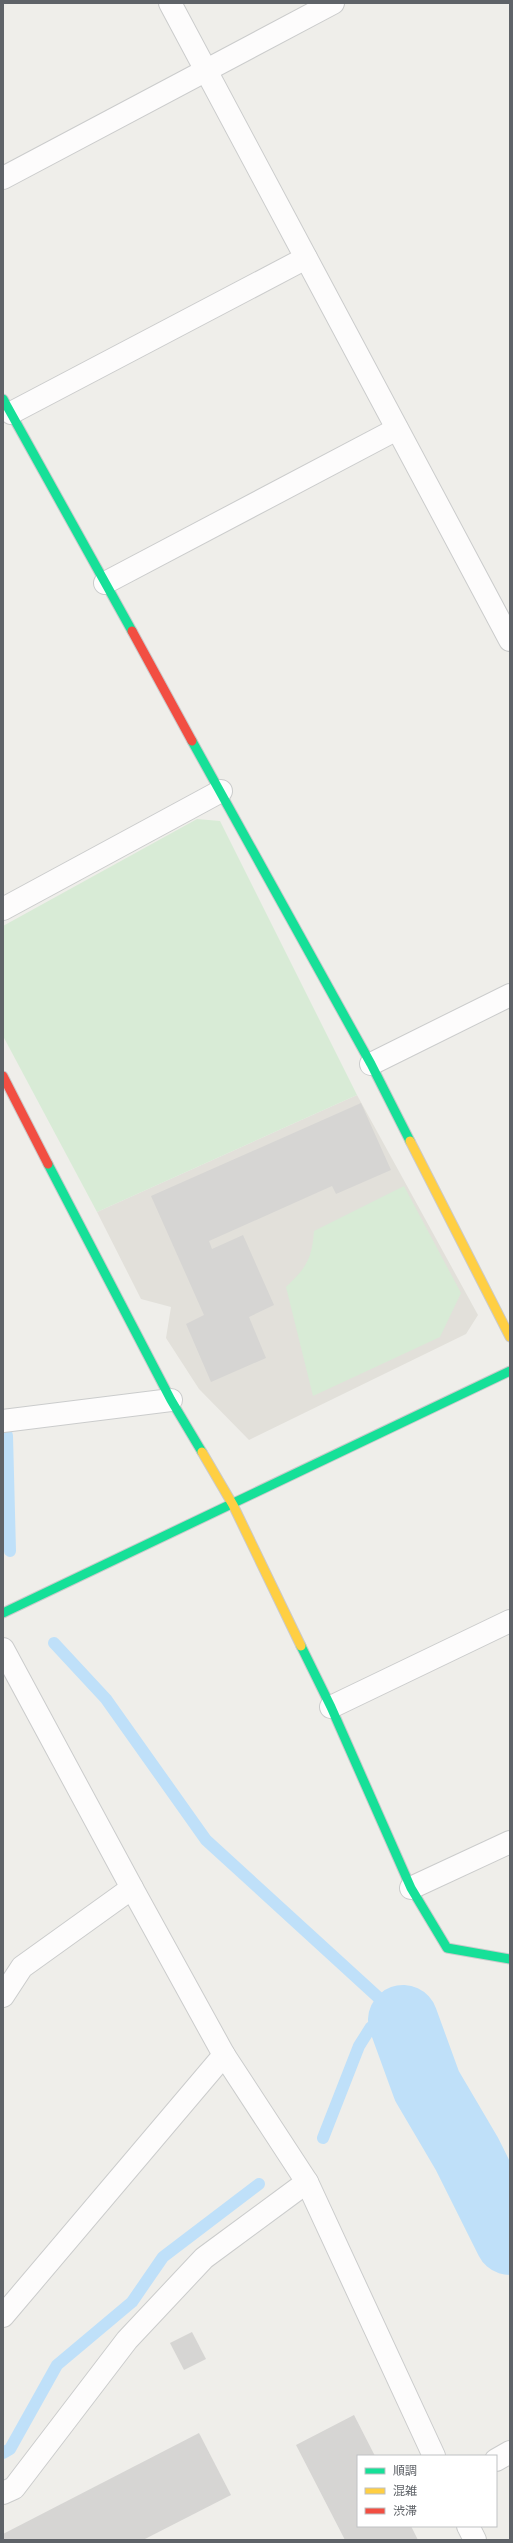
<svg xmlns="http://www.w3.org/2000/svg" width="513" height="2543" font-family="'PT Sans','Noto Sans JP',sans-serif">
<rect width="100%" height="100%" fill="#efeeea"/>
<!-- education -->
<path fill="#e2e0da" d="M357 1095 478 1315 466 1334 249 1440 199 1389 166 1338 171 1307 141 1299 97 1212Z"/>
<!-- green -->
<g fill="#d8ebd6">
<path d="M197 819 220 821 357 1095 97 1212 3 1036V926Z"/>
<path d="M404 1186 461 1293 440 1337 313 1396 286 1287C306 1268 312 1259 314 1231Z"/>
</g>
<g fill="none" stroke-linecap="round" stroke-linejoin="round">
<!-- stream -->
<g stroke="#bfe0f9" stroke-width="12">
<path d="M3 1422 7 1436 10 1551"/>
<path d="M54 1643 106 1699 206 1840 403 2020"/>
<path d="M323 2138 359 2046 371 2027 403 2020"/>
<path d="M3 2453 10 2449 57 2365 132 2302 163 2257 259 2184"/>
</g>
<!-- river -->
<path stroke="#bfe0f9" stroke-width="70" d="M403 2020 427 2086 467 2154 510 2240"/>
</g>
<!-- building -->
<g fill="#d6d5d3">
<path d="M361 1103 391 1170 336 1194 332 1186 209 1241 212 1249 243 1235 274 1305 249 1317 266 1358 211 1382 186 1324 204 1315 151 1196Z"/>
<path d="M192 2332 206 2359 184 2370 170 2343Z"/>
<path d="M354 2415 375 2456H358V2526H411L418 2540H345L296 2445Z"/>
<path d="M199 2433 231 2495 143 2540H3V2534Z"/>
</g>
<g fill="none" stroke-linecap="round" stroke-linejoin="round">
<defs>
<g id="street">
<path d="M170 3 510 640"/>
<path d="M3 178 333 3"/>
<path d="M11 413 306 258"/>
<path d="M105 583 397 429"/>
<path d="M3 909 221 791"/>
<path d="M371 1064 510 995"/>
<path d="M3 1421 171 1400"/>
<path d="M3 1649 132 1888"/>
<path d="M331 1707 510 1621"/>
<path d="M411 1888 510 1842"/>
<path d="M3 1996 22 1967 132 1888 224 2055 307 2182 434 2456"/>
<path d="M3 2316 224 2055"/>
<path d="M496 2460 510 2452"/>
<path d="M3 2493 14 2488 127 2340 204 2258 307 2182"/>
<path d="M468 2526 475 2540"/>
</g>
<g id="fast">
<path d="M3 399 132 631"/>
<path d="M192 741 371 1064 410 1141"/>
<path d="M48 1164 171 1400 202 1452"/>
<path d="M3 1613 510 1371"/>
<path d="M301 1646 331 1707 411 1888 447 1948 510 1959"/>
</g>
<g id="slow">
<path d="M410 1141 510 1337"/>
<path d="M202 1452 233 1505 301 1646"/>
</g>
<g id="jam">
<path d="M132 631 192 741"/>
<path d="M3 1076 48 1164"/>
</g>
</defs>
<!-- street casing -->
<use href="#street" stroke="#cbcccc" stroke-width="24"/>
<!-- fast casing -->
<use href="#fast" stroke="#cacacb" stroke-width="11"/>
<!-- slow casing -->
<use href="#slow" stroke="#cacacb" stroke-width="11"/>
<!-- jam casing -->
<use href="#jam" stroke="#cacacb" stroke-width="11"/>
<!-- street -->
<use href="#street" stroke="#fdfcfc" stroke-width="22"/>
<!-- fast -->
<use href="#fast" stroke="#16e098" stroke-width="9"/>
<!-- slow -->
<use href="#slow" stroke="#ffcf43" stroke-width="9"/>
<!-- jam -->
<use href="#jam" stroke="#f24e42" stroke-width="9"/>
</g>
<!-- border -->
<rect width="513" height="2543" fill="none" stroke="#5f6368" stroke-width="8"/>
<!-- legend -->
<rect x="357" y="2455" width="140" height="72" fill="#ffffff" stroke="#bfc1c3"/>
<rect x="365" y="2468" width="20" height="6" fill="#16e098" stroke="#bfc1c3"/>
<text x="393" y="2475" font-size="12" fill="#5f6368">順調</text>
<rect x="365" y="2488" width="20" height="6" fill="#ffcf43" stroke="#bfc1c3"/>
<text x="393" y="2495" font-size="12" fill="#5f6368">混雑</text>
<rect x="365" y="2508" width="20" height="6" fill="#f24e42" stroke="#bfc1c3"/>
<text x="393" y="2515" font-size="12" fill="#5f6368">渋滞</text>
</svg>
